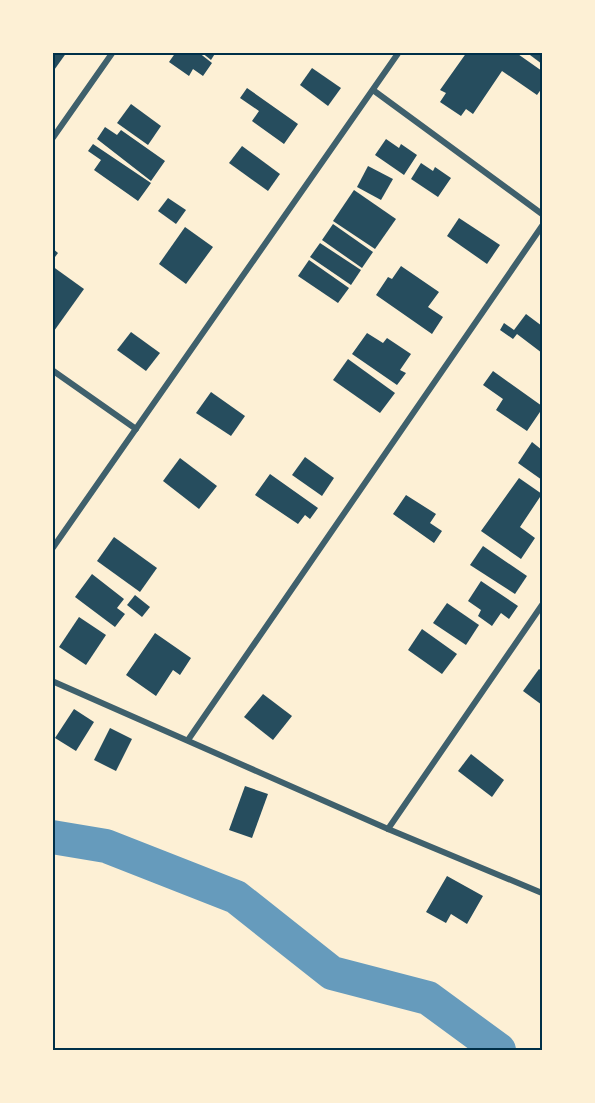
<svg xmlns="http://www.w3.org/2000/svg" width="595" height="1103" font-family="Figtree,sans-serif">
<rect width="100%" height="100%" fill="#fdf0d5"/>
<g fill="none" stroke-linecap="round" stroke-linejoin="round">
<!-- river -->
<path stroke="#669bbc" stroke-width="34" d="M52 837 106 846 236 897 332 973 428 998 499 1050"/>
</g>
<!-- building -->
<g fill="#264d5e">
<path d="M52 52H67L52 73Z"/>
<path d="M176 52H198L212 63 203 76 193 69 189 76 169 62Z"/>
<path d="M201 52H216L211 60Z"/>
<path d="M467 52H515L542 71V88L537 95 502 71 473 114 466 109 461 116 440 102 446 93 440 90Z"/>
<path d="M526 52H542V64Z"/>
<path d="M312 68 341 88 328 106 300 85Z"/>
<path d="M247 88 298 124 284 144 252 121 259 111 240 98Z"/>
<path d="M131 104 161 126 148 145 117 123Z"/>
<path d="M105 127 117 135 121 130 165 161 151 181 97 139Z"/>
<path d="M386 139 399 148 401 144 417 155 404 175 375 155Z"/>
<path d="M93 144 151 183 138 201 94 170 101 160 88 151Z"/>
<path d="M242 146 280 174 268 191 229 163Z"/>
<path d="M421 163 433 171 435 167 451 178 438 197 411 179Z"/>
<path d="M368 166 393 179 381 200 357 187Z"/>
<path d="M354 190 396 219 375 249 333 221Z"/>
<path d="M168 198 186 210 176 224 158 211Z"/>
<path d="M459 218 500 245 487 264 447 236Z"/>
<path d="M333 224 373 252 362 268 322 240Z"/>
<path d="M185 227 213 247 186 284 159 264Z"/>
<path d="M320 243 361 270 351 285 310 257Z"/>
<path d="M52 248 58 253 52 261Z"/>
<path d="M309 260 349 288 338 303 298 276Z"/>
<path d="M52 266 84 289 54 331 52 330Z"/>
<path d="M401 266 439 292 428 307 443 317 432 334 376 295 388 277 392 279Z"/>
<path d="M526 314 542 326V353L517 334 513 339 500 330 504 323 514 330Z"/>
<path d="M131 332 160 353 146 371 117 350Z"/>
<path d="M367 333 383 343 387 338 411 354 400 370 406 373 397 385 352 354Z"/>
<path d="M348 359 395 393 380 413 333 380Z"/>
<path d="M493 371 542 406V409L527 431 496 410 503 399 483 385Z"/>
<path d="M211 392 245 416 231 436 196 413Z"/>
<path d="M532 442 542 450V480L518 463Z"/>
<path d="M305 457 334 478 322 496 292 475Z"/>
<path d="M180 458 217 486 199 509 163 481Z"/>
<path d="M270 474 318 508 310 519 305 515 298 524 255 495Z"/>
<path d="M519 478 542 494 520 527 535 538 521 559 481 531Z"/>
<path d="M406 495 436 514 430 523 442 531 434 543 393 514Z"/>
<path d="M114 537 157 568 140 592 97 561Z"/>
<path d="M483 546 527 576 515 594 470 565Z"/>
<path d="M92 574 124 599 117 608 125 614 115 627 75 597Z"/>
<path d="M481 581 518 606 509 619 501 613 492 626 478 616 481 610 468 601Z"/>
<path d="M135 595 150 607 142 617 127 605Z"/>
<path d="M447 603 479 625 466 645 433 623Z"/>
<path d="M79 617 106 635 86 665 59 647Z"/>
<path d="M422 629 457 654 442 674 408 650Z"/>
<path d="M155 633 191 658 180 675 173 670 156 696 126 675Z"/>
<path d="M539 669 542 671V705L523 691Z"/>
<path d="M263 694 292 716 273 740 244 717Z"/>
<path d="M74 709 94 722 76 751 55 738Z"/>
<path d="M110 728 132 739 116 771 94 760Z"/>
<path d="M471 754 504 780 492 797 458 771Z"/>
<path d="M245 786 268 794 252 838 229 830Z"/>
<path d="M447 876 483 896 467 924 451 914 446 923 426 912Z"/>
</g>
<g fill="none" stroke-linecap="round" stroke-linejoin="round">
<!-- minor -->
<g stroke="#3f606c" stroke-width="6">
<path d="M373 90 542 214"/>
<path d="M52 139 113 52"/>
<path d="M52 370 136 429"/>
<path d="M52 549 399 52"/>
<path d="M52 681 388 829 542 893"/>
<path d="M188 740 542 226"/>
<path d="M388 829 542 605"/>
</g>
</g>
<!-- border -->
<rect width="595" height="1103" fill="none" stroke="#fdf0d5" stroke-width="108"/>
<rect x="54" y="54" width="487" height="995" fill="none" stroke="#003049" stroke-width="2"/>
</svg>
